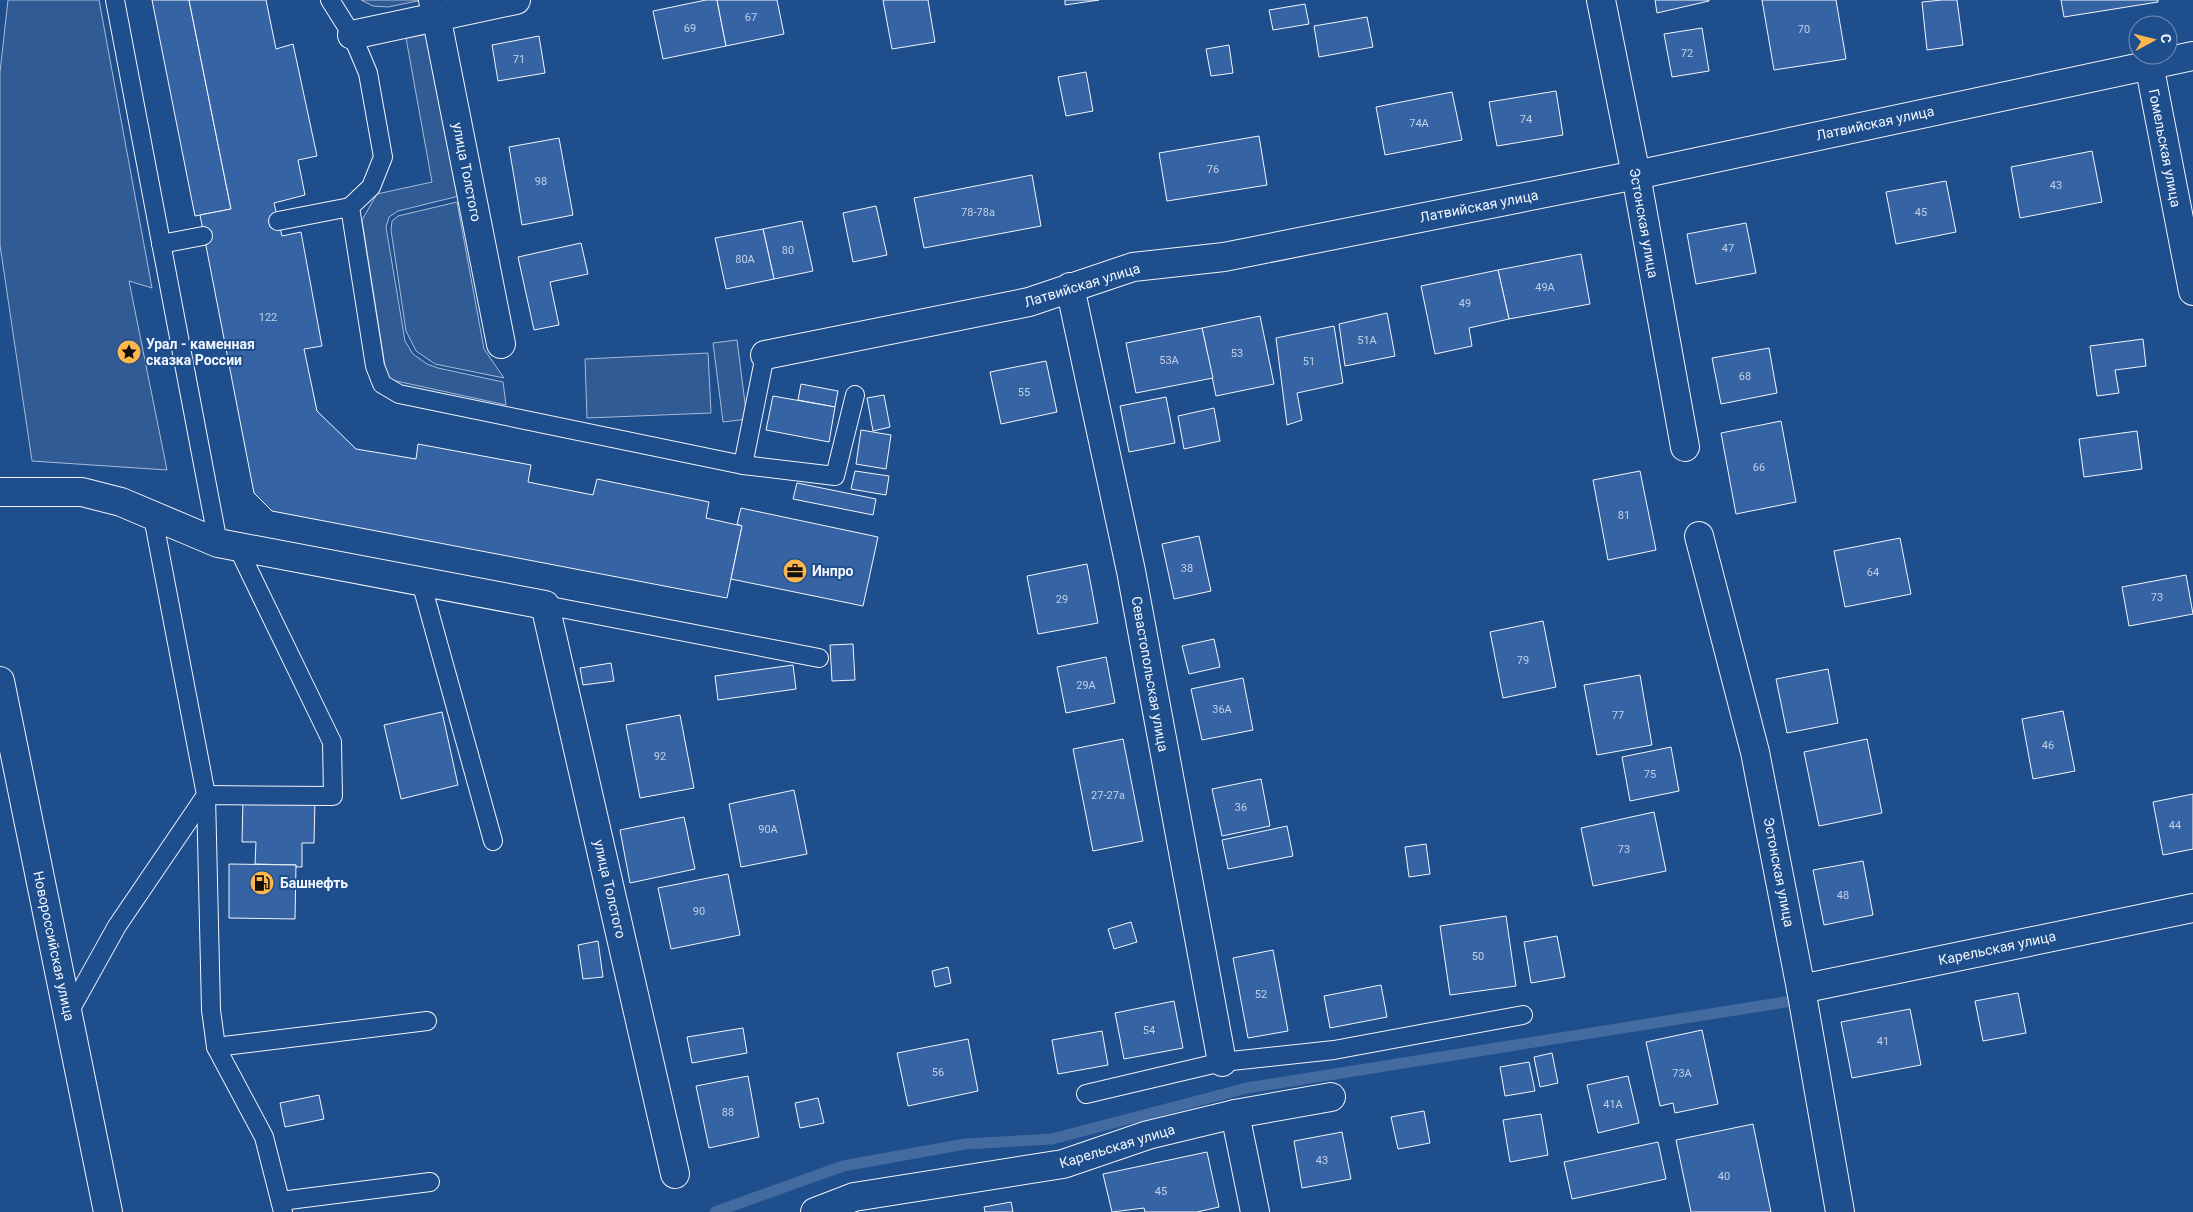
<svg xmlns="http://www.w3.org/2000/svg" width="2193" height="1212" font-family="Roboto,sans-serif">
<rect width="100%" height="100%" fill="#1f4e8c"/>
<!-- built -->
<g fill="#305b95" stroke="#a8bbd7">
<path d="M8 0H99L152 288 129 281 167 470 32 461 0 245V72Z"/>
<path d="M361 0H422L388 7 373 6Z"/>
<path d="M433 33 463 195 398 211 389 217 386 227 405 341 413 354 427 364 438 368 503 382 506 405 387 379 362 220 377 194 432 182 406 38Z"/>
<path d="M457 202 484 349 504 378 435 364 416 351 406 331 391 230 392 221 398 216Z"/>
<path d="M737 340 747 419 723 422 713 343Z"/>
<path d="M708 353 711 413 587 418 585 359Z"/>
</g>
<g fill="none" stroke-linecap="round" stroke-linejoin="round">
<!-- stream -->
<path stroke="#446ba0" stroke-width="11" d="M715 1212 843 1166 965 1144 1052 1139 1247 1088 1804 999"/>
</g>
<!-- building -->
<g fill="#3563a3" stroke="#f2f6ff">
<path d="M152 0H189L231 209 195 216Z"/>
<path d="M189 0H266L276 49 293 44 317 156 298 160 305 195 274 203 282 236 301 232 322 346 304 349 317 411 356 449 416 459 418 444 531 465 528 482 593 495 597 479 709 502 706 518 742 526 727 598 272 511 254 493 200 215 231 209Z"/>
<path d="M706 0H717L726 46 663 59 653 11Z"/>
<path d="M717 0H777L784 34 726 46Z"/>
<path d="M883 0H928L935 42 892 49Z"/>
<path d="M1065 0H1099L1065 5Z"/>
<path d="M1655 0H1709V1L1657 13Z"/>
<path d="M1762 0H1836L1846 59 1774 70Z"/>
<path d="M1942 0H1957L1963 45 1927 50 1922 2Z"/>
<path d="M2061 0H2158V2L2064 17Z"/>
<path d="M1305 4 1309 24 1273 30 1269 10Z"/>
<path d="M1367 17 1373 47 1319 57 1314 26Z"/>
<path d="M1702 28 1709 71 1672 77 1664 34Z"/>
<path d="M539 36 545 73 498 81 492 45Z"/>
<path d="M1229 45 1233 73 1211 76 1206 49Z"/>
<path d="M1086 72 1093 111 1066 116 1058 77Z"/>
<path d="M1556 91 1563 135 1497 146 1489 102Z"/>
<path d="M1452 92 1462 140 1385 155 1376 107Z"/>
<path d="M1259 136 1267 185 1167 201 1159 153Z"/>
<path d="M559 138 573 215 522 225 509 147Z"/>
<path d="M2092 151 2102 202 2020 218 2011 167Z"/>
<path d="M1032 175 1041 226 924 248 914 198Z"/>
<path d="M1946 181 1956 232 1896 244 1886 192Z"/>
<path d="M876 206 887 255 853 262 843 213Z"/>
<path d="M802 221 813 271 774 279 763 229Z"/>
<path d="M1746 223 1756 273 1696 284 1687 234Z"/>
<path d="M763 229 774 279 726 289 715 238Z"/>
<path d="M581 243 588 274 550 282 559 325 534 330 518 257Z"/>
<path d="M1581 254 1590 304 1509 319 1498 270Z"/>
<path d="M1498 270 1509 319 1469 328 1472 346 1435 354 1421 286Z"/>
<path d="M1387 313 1395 356 1345 366 1339 324Z"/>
<path d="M1260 316 1274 384 1216 396 1202 328Z"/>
<path d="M1334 326 1343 383 1297 393 1302 420 1287 425 1276 338Z"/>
<path d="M1202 328 1213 378 1136 393 1126 343Z"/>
<path d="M2143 339 2146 366 2115 370 2119 393 2097 396 2090 346Z"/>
<path d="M1769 348 1777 393 1721 404 1712 358Z"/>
<path d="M1046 361 1057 412 1001 424 990 372Z"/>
<path d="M801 384 838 391 835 407 798 400Z"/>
<path d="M884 395 890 427 873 431 867 398Z"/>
<path d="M773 396 835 407 829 442 766 430Z"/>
<path d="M1166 397 1175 443 1129 452 1120 406Z"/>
<path d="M1214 408 1220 441 1184 449 1178 416Z"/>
<path d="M1781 421 1796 502 1736 514 1721 433Z"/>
<path d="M861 430 891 435 886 469 856 464Z"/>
<path d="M2137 431 2142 469 2084 477 2079 439Z"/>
<path d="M855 471 889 476 886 495 851 489Z"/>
<path d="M1640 471 1656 550 1608 560 1593 480Z"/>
<path d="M797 483 876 499 873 515 793 499Z"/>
<path d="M741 508 878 537 863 606 731 579 742 526 737 524Z"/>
<path d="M1199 536 1211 591 1174 599 1162 544Z"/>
<path d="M1900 538 1911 594 1845 607 1834 551Z"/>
<path d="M1087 564 1098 623 1038 634 1027 576Z"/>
<path d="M2186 575 2193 614 2129 626 2122 587Z"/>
<path d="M1543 621 1556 687 1503 698 1490 632Z"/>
<path d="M1214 639 1220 667 1189 674 1182 646Z"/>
<path d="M853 644 855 680 832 681 830 645Z"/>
<path d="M1106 657 1115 703 1066 713 1057 667Z"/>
<path d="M611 663 614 681 583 685 580 668Z"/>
<path d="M793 665 796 689 718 700 715 676Z"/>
<path d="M1828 669 1838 723 1787 733 1776 679Z"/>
<path d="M1640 675 1652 745 1597 755 1584 685Z"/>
<path d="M1243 678 1253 730 1202 740 1191 689Z"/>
<path d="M2063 711 2075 771 2033 779 2022 719Z"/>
<path d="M442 712 458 785 401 799 384 725Z"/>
<path d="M680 715 694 788 640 798 626 725Z"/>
<path d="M1123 739 1143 841 1093 851 1073 749Z"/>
<path d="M1867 739 1882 813 1819 826 1804 752Z"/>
<path d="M1671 747 1679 791 1630 801 1622 757Z"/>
<path d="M1261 779 1270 826 1222 836 1212 789Z"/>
<path d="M794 790 807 854 741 867 729 804Z"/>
<path d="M2193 794V849L2163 855 2153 802Z"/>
<path d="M243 799 315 800 314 843H302V867H296V865L255 864 256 842H242Z"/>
<path d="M1654 812 1666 871 1593 886 1581 828Z"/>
<path d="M684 817 695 869 630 883 620 830Z"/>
<path d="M1287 826 1293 856 1228 869 1222 840Z"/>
<path d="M1426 844 1430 874 1409 877 1405 847Z"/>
<path d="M1863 861 1873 915 1824 925 1813 870Z"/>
<path d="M229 864 296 865 295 919 229 918Z"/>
<path d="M728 874 740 935 671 949 658 888Z"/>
<path d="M1506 916 1516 986 1450 995 1440 926Z"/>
<path d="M1131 922 1137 942 1114 949 1108 929Z"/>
<path d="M1557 936 1565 977 1531 983 1524 942Z"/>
<path d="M598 941 603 977 583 979 578 945Z"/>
<path d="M1273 950 1288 1031 1248 1038 1233 958Z"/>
<path d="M948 967 951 983 935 987 932 971Z"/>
<path d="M1381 985 1387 1017 1330 1028 1324 996Z"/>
<path d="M2018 993 2026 1033 1983 1041 1975 1001Z"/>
<path d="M1174 1001 1183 1048 1124 1059 1115 1013Z"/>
<path d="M1910 1009 1921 1065 1852 1078 1841 1022Z"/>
<path d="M743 1028 747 1053 692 1063 687 1037Z"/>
<path d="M1702 1030 1718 1104 1675 1113 1673 1103 1660 1106 1646 1042Z"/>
<path d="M1102 1031 1108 1065 1058 1074 1052 1040Z"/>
<path d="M968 1039 978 1091 908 1106 897 1053Z"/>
<path d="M1552 1053 1558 1083 1540 1087 1534 1057Z"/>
<path d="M1529 1062 1535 1091 1505 1096 1500 1067Z"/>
<path d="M748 1076 759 1137 709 1148 696 1086Z"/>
<path d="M1628 1076 1639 1123 1598 1133 1587 1085Z"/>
<path d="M319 1095 324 1119 285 1127 280 1103Z"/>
<path d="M818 1098 824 1123 800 1128 795 1103Z"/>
<path d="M1424 1111 1430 1143 1398 1149 1391 1117Z"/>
<path d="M1541 1114 1548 1155 1510 1162 1503 1120Z"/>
<path d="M1753 1124 1771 1212H1691L1676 1140Z"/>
<path d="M1342 1132 1351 1179 1302 1188 1294 1141Z"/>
<path d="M1658 1142 1666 1179 1572 1199 1564 1162Z"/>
<path d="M1207 1152 1219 1207 1197 1212H1145L1144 1208 1112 1212 1103 1174Z"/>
<path d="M1011 1202 1013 1212H985L984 1207Z"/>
</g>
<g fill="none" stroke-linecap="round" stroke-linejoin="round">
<defs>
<g id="service">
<path d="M115 0 218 543"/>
<path d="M330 0 352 35 368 73 383 157 371 187 350 207 375 366 382 384 399 394 743 465 765 355"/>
<path d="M278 221 350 207"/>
<path d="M161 244 203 236"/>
<path d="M743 465 835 476 855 395"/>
<path d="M237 546 332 742 333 796 206 795 211 1010 216 1047 264 1137 283 1212"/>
<path d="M421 582 493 841"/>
<path d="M545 605 819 658"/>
<path d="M68 1014 117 926 206 795 153 517"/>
<path d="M216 1047 427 1021"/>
<path d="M1086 1094 1222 1062 1334 1050 1523 1015"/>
<path d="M281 1201 430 1182"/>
</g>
<g id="minor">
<path d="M433 0 501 344"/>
<path d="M1601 0 1636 175 1685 447"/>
<path d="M352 35 516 0"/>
<path d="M2149 64 2193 291"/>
<path d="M1070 287 1131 571 1222 1062"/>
<path d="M765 355 1029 302 1133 267 1224 257 1636 175 2193 56"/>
<path d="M0 492H82L121 502 218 543 545 605 675 1174"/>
<path d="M1699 536 1755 752 1801 989 1840 1212"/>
<path d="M1801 989 2193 908"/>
<path d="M1235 1114 1255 1212"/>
<path d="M815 1212 854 1197 1063 1164 1148 1135 1235 1114 1331 1097"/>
</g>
<path id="primary" d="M0 681 108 1212"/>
</defs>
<!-- service casing -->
<use href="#service" stroke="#f2f6ff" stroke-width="20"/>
<!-- minor casing -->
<use href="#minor" stroke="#f2f6ff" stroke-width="30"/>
<!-- primary casing -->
<use href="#primary" stroke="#f2f6ff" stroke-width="30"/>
<!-- service -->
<use href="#service" stroke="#1f4e8c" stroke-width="18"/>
<!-- minor -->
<use href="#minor" stroke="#1f4e8c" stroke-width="28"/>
<!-- primary -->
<use href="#primary" stroke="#1f4e8c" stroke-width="28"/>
</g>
<!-- icons -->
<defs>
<symbol id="sight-disc" viewBox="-11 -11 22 22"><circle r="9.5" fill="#ffb74d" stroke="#1f4e8c"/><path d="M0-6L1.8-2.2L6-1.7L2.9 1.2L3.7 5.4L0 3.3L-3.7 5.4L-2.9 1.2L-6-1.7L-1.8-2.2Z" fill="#111"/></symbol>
<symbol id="office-disc" viewBox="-11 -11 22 22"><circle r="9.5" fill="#ffb74d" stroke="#1f4e8c"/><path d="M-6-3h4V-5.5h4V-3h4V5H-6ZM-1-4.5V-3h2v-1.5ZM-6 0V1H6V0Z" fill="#111"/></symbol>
<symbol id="fuel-disc" viewBox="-11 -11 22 22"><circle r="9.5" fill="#ffb74d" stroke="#1f4e8c"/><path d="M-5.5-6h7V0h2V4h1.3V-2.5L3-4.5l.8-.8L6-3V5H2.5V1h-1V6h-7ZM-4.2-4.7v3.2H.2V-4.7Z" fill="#111"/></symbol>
</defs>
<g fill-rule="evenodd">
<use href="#sight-disc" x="115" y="338" width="28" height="28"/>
<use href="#office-disc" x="781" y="557" width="28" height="28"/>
<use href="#fuel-disc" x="248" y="869" width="28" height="28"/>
</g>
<g text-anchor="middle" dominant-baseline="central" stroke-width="4" stroke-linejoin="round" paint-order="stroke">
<!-- number labels -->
<g font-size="11" fill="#c3d1e8">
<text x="751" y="17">67</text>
<text x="690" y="28">69</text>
<text x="1804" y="29">70</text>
<text x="1687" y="53">72</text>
<text x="519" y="59">71</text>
<text x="1526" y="119">74</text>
<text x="1419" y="123">74А</text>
<text x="1213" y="169">76</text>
<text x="541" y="181">98</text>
<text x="2056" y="185">43</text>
<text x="978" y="212">78-78а</text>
<text x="1921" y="212">45</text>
<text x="1728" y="248">47</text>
<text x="788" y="250">80</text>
<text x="745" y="259">80А</text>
<text x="1545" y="287">49А</text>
<text x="1465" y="303">49</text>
<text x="268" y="317">122</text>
<text x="1367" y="340">51А</text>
<text x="1237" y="353">53</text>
<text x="1169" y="360">53А</text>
<text x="1309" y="361">51</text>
<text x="1745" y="376">68</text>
<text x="1024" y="392">55</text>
<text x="1759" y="467">66</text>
<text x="1624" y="515">81</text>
<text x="1187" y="568">38</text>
<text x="1873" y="572">64</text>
<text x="2157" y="597">73</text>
<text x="1062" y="599">29</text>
<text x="1523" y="660">79</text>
<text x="1086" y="685">29А</text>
<text x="1222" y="709">36А</text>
<text x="1618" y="715">77</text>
<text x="2048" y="745">46</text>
<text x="660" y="756">92</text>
<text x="1650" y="774">75</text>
<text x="1108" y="795">27-27а</text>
<text x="1241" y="807">36</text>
<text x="2175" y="825">44</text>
<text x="768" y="829">90А</text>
<text x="1624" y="849">73</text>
<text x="1843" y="895">48</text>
<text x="699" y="911">90</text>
<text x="1478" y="956">50</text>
<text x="1261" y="994">52</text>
<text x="1149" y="1030">54</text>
<text x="1883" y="1041">41</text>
<text x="938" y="1072">56</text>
<text x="1682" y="1073">73А</text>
<text x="1613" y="1104">41А</text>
<text x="728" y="1112">88</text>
<text x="1322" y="1160">43</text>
<text x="1724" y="1176">40</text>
<text x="1161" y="1191">45</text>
</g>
<!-- street labels -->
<g font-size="14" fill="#f2f6ff" stroke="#1f4e8c">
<text transform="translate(1875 123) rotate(-12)">Латвийская улица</text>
<text transform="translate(2165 148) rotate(79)">Гомельская улица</text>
<text transform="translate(467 172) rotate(79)">улица Толстого</text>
<text transform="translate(1479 206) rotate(-11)">Латвийская улица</text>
<text transform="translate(1644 223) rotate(80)">Эстонская улица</text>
<text transform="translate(1082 285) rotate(-17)">Латвийская улица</text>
<text transform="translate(1150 674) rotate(80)">Севастопольская улица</text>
<text transform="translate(1779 872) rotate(79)">Эстонская улица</text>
<text transform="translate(610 889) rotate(77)">улица Толстого</text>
<text transform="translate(54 946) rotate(78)">Новороссийская улица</text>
<text transform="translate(1997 948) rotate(-12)">Карельская улица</text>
<text transform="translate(1117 1146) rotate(-17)">Карельская улица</text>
</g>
<!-- poi labels -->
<g font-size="14" font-weight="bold" fill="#f2f6ff" stroke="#1f4e8c" text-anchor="start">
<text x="146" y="344">Урал - каменная<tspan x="146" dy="16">сказка России</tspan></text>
<text x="812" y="571">Инпро</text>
<text x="280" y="883">Башнефть</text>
</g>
</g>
<!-- north arrow -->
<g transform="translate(2153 40) rotate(83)"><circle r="24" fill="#1f4e8c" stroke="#7391ba"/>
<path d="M0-4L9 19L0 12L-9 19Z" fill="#ffb74d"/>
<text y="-8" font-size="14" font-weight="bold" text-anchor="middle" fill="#f2f6ff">С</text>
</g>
</svg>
